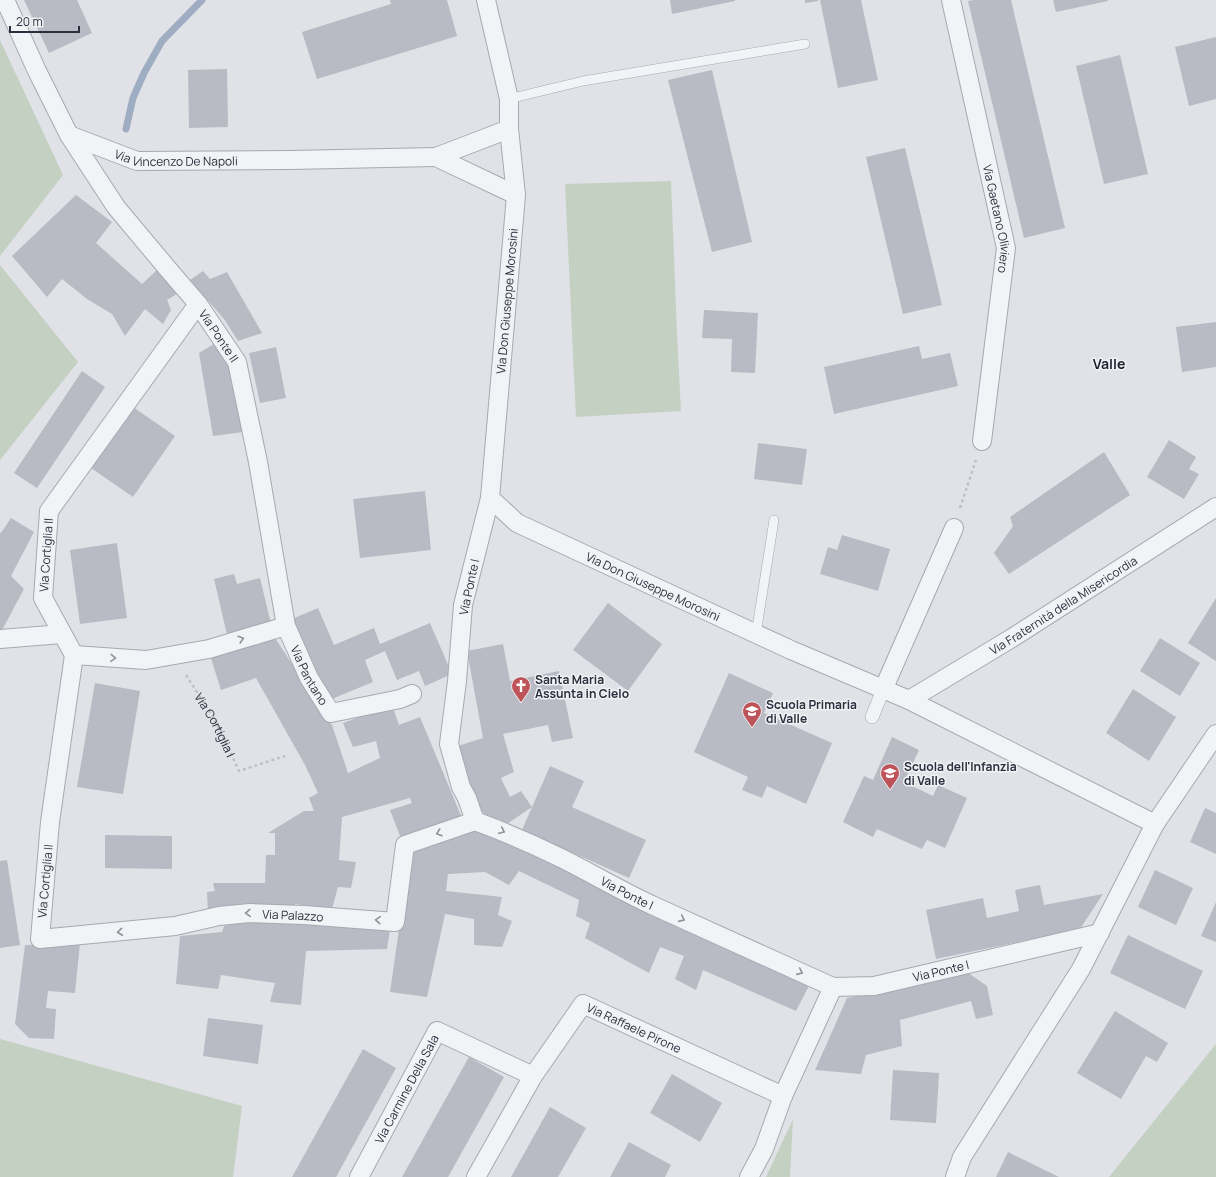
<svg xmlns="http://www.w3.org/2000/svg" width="1216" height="1177" font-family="Manrope,sans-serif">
<rect width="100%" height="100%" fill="#e0e2e7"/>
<!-- green -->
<g fill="#c4d0c2">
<path d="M0 40 63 175 0 256Z"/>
<path d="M671 181 677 335 681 411 576 417 565 184Z"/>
<path d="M0 265 78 362 0 460Z"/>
<path d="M0 1039 242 1106 233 1177H0Z"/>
<path d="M1216 1044V1177H1109Z"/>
<path d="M793 1119 790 1177H766Z"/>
</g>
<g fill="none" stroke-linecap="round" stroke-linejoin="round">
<!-- stream -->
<path stroke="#9fadc3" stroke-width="7" d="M126 129 133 98 144 73 162 41 202 0"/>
</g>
<!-- building -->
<g fill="#b8bbc3">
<path d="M24 0H77L92 33 49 53Z"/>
<path d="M390 0H447L457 36 317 79 302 32 391 4Z"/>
<path d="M670 0H735V1L672 14Z"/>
<path d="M805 0H818V1L805 3Z"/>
<path d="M820 0H861L878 80 838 88Z"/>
<path d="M973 0H1011L1065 228 1024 238 968 1Z"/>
<path d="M1053 0H1108V1L1056 12Z"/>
<path d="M1216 37V99L1189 106 1175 47Z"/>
<path d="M1120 55 1148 174 1104 184 1076 66Z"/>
<path d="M227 69 228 127 189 128 188 70Z"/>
<path d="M712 70 752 242 712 252 668 80Z"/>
<path d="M905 148 942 305 903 314 866 157Z"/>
<path d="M76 195 112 222 96 243 142 284 158 269 185 289 167 300 171 310 163 324 145 309 125 336 112 314 87 299 62 279 47 297 12 256Z"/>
<path d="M203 271 210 279 227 272 262 333 238 341 224 319 190 280Z"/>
<path d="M704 310 758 313 755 373 731 372 732 339 702 338Z"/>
<path d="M1216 322V367L1182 372 1176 327Z"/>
<path d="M214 344 230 364 243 432 213 436 199 353Z"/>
<path d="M919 346 922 359 950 353 958 386 834 414 824 367Z"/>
<path d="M276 347 286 398 260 403 249 353Z"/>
<path d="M82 371 105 387 37 488 14 473Z"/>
<path d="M133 407 175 436 133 497 91 468Z"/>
<path d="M1169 440 1196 457 1189 469 1199 474 1184 499 1147 477Z"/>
<path d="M758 443 807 449 802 485 754 479Z"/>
<path d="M1104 452 1130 495 1009 574 994 553 1013 526 1010 517Z"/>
<path d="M425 491 431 550 360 558 353 499Z"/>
<path d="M11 518 34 532 11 576 24 589 1 632 0 631V532L1 533Z"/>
<path d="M842 535 890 549 878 591 820 574 828 547 837 550Z"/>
<path d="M117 543 127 618 80 624 70 550Z"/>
<path d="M234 574 237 584 260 578 272 628 228 639 214 579Z"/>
<path d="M1216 598V661L1188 643Z"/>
<path d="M608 603 662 644 628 691 573 650Z"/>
<path d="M318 608 334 645 374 628 380 644 430 623 452 674 425 686 419 671 397 680 385 651 365 660 373 682 327 701 292 619Z"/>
<path d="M273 635 332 725 348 773 380 758 376 741 353 747 343 723 392 705 399 725 420 717 462 818 402 841 390 810 412 803 410 798 342 817 339 860 356 862 351 888 338 887 332 909 295 904V907L208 914 207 892 215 891 213 883H265L266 855H275V833H268L304 811H314L309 798 318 793 305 765 256 678 221 690 209 652Z"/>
<path d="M1160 638 1200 663 1180 696 1140 671Z"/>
<path d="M503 644 510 681 559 671 573 738 552 742 548 725 503 734 514 772 501 778 510 797 521 791 532 807 504 826 500 819 495 822 480 810 464 774 458 746 483 738 467 651Z"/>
<path d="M729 673 773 693 764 713 832 743 806 804 767 786 762 798 742 790 748 777 694 752Z"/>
<path d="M95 683 140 691 123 794 77 787Z"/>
<path d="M1133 689 1176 717 1149 761 1106 733Z"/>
<path d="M892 737 919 750 904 782 933 796 938 785 967 798 945 848 927 840 922 849 877 829 873 837 843 822 864 776 873 780Z"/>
<path d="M550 766 584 781 572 807 646 840 629 878 522 830Z"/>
<path d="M1205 808 1216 813V854L1190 842Z"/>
<path d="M484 829 810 984 796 1011 703 970 696 990 675 979 684 956 660 947 649 973 585 938 590 923 576 916 579 900 519 871 509 885 485 872 448 874 446 891 502 897 498 915 512 921 502 947 474 945V919L445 914 427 997 390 992 411 846Z"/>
<path d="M105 835 172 836V869L105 868Z"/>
<path d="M7 860 20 945 0 948V861Z"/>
<path d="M1155 870 1193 888 1176 925 1138 907Z"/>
<path d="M1040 885 1044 905 1103 894 1080 929 936 959 926 910 983 898 987 918 1019 911 1015 890Z"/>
<path d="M1216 902V942L1201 936Z"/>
<path d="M227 919 391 923 387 949 306 951 301 1005 270 1002 275 983 221 975 218 989 176 984 180 936 222 932Z"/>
<path d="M1128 935 1203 971 1185 1009 1110 973Z"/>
<path d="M80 943 75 993 48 991 46 1008 56 1009 54 1039 29 1038 15 1024 25 945Z"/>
<path d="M967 972 987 986 993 1015 976 1019 971 1001 900 1020 902 1046 866 1055 861 1074 815 1070 847 998Z"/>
<path d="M1115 1011 1168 1043 1157 1062 1146 1056 1121 1099 1077 1073Z"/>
<path d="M208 1018 263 1025 258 1064 203 1056Z"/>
<path d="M363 1049 396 1068 336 1177H292Z"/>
<path d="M469 1057 504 1077 448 1177H402Z"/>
<path d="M893 1070 939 1073 936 1123 890 1120Z"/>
<path d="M672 1074 722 1103 700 1142 650 1113Z"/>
<path d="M550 1107 586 1128 558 1177H511Z"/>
<path d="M629 1142 671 1165 665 1177H610Z"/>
<path d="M1008 1152 1059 1177H996Z"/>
</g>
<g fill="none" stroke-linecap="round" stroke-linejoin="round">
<defs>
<g id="service">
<path d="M509 99 583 81 805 44"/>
<path d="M756 634 774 520"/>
</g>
<path id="pedestrian" d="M872 717 883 690"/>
<g id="minor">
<path id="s2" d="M5 0 37 71 69 135 137 161 290 160 436 157"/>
<path id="s3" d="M486 0 509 99V129L516 195 490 498 517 523 791 650 909 700 1155 824"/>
<path id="s4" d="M951 0 1006 248 982 441"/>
<path d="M509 129 436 157 516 195"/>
<path id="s5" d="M69 135 116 207 167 268 198 304 237 362 258 462 286 626 309 678 331 713 400 699 412 694"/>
<path id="s6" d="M198 304 49 511 43 598 74 655 50 822 40 939 175 926 219 916 250 913 304 915 395 922 405 845 475 821"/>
<path id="s7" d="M490 498 463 605 457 681 449 744 461 787 467 798 475 821C505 832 535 845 563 859 593 874 623 892 654 906L833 987 874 986 1100 933"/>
<path d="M0 639 62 634"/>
<path d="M74 655 146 660 209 649 286 626"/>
<path d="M883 690 954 528"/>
<path id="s8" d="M909 700 1012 638 1216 507"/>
<path id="s9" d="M359 1177 437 1031 533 1076"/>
<path id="s10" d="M476 1177 533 1076 583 1004 783 1096"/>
<path d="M749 1177 764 1149 783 1096 833 987"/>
<path d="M955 1177 962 1157 1081 969 1155 824 1216 734"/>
</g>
</defs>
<!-- service casing -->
<use href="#service" stroke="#a6a9b1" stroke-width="10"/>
<!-- pedestrian casing -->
<use href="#pedestrian" stroke="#a6a9b1" stroke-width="14"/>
<!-- minor casing -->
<use href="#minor" stroke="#a6a9b1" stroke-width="20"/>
<!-- path -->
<g stroke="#bec0c6" stroke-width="2.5" stroke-dasharray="3 3" stroke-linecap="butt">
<path d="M960 508 976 460"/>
<path id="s1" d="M186 675 216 722 239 771 285 756"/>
</g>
<!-- service -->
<use href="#service" stroke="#f2f3f6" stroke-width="9"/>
<!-- pedestrian -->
<use href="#pedestrian" stroke="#f2f3f6" stroke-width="13"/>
<!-- minor -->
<use href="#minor" stroke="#f2f3f6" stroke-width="18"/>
</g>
<!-- one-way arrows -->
<defs><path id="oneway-chevron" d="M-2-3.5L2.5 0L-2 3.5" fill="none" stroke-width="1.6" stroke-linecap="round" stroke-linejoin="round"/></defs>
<g stroke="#8e919a">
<use href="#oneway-chevron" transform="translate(241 639) rotate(-17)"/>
<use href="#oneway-chevron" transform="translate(113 658) rotate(3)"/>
<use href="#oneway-chevron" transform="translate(502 831) rotate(25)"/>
<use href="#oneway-chevron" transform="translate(439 833) rotate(161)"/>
<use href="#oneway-chevron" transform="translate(248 913) rotate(176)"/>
<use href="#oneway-chevron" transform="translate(682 919) rotate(24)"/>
<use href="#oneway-chevron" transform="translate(378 920) rotate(-176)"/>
<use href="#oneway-chevron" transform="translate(120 932) rotate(174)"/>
<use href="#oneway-chevron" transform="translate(800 972) rotate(24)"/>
</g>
<!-- icons -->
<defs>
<symbol id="church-pin" viewBox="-11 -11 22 30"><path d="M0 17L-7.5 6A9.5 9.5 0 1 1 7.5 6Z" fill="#be5459" stroke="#eff1f5"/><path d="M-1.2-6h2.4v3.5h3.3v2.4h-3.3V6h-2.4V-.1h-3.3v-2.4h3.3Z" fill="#fff"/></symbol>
<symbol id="school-pin" viewBox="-11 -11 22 30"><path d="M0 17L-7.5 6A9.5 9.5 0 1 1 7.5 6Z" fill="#be5459" stroke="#eff1f5"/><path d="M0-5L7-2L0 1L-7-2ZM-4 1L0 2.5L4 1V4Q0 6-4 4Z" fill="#fff"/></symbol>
</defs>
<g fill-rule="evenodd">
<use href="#church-pin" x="510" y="675" width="22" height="30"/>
<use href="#school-pin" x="741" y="700" width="22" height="30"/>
<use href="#school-pin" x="879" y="762" width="22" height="30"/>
</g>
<g text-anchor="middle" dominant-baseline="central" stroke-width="3" stroke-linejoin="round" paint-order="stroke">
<!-- street labels -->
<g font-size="12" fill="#2b2f3d" stroke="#eff1f5">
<text stroke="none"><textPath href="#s2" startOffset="261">Via Vincenzo De Napoli</textPath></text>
<text stroke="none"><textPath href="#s4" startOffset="224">Via Gaetano Oliviero</textPath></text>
<text transform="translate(507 301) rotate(-85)">Via Don Giuseppe Morosini</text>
<text stroke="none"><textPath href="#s5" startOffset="251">Via Ponte II</textPath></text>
<text transform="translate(46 555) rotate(-86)">Via Cortiglia II</text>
<text stroke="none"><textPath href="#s3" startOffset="689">Via Don Giuseppe Morosini</textPath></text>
<text transform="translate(469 587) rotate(-78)">Via Ponte I</text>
<text stroke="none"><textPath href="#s8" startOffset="181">Via Fraternità della Misericordia</textPath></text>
<text stroke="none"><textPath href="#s5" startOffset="606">Via Pantano</textPath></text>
<text stroke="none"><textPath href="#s1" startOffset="58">Via Cortiglia I</textPath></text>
<text transform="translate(45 881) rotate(-85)">Via Cortiglia II</text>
<text stroke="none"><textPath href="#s7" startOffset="500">Via Ponte I</textPath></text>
<text stroke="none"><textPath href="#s6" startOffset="948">Via Palazzo</textPath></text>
<text stroke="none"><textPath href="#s7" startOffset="836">Via Ponte I</textPath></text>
<text stroke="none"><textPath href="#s10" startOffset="260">Via Raffaele Pirone</textPath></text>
<text stroke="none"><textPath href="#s9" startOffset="100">Via Carmine Della Sala</textPath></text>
</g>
<!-- poi labels -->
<g font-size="12" font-weight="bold" fill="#2b2f3d" stroke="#eff1f5" text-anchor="start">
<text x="535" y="679">Santa Maria<tspan x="535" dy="14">Assunta in Cielo</tspan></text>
<text x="766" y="704">Scuola Primaria<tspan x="766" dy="14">di Valle</tspan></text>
<text x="904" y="766">Scuola dell'Infanzia<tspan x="904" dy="14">di Valle</tspan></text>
</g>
<!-- quarter labels -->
<g font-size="14" font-weight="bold" fill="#1d212e" stroke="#eff1f5">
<text x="1109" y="363">Valle</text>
</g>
</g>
<!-- scale -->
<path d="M10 26v6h69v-6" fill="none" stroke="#2b2f3d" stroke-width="2"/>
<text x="16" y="26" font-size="12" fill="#2b2f3d" stroke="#eff1f5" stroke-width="3" paint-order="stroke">20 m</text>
</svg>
